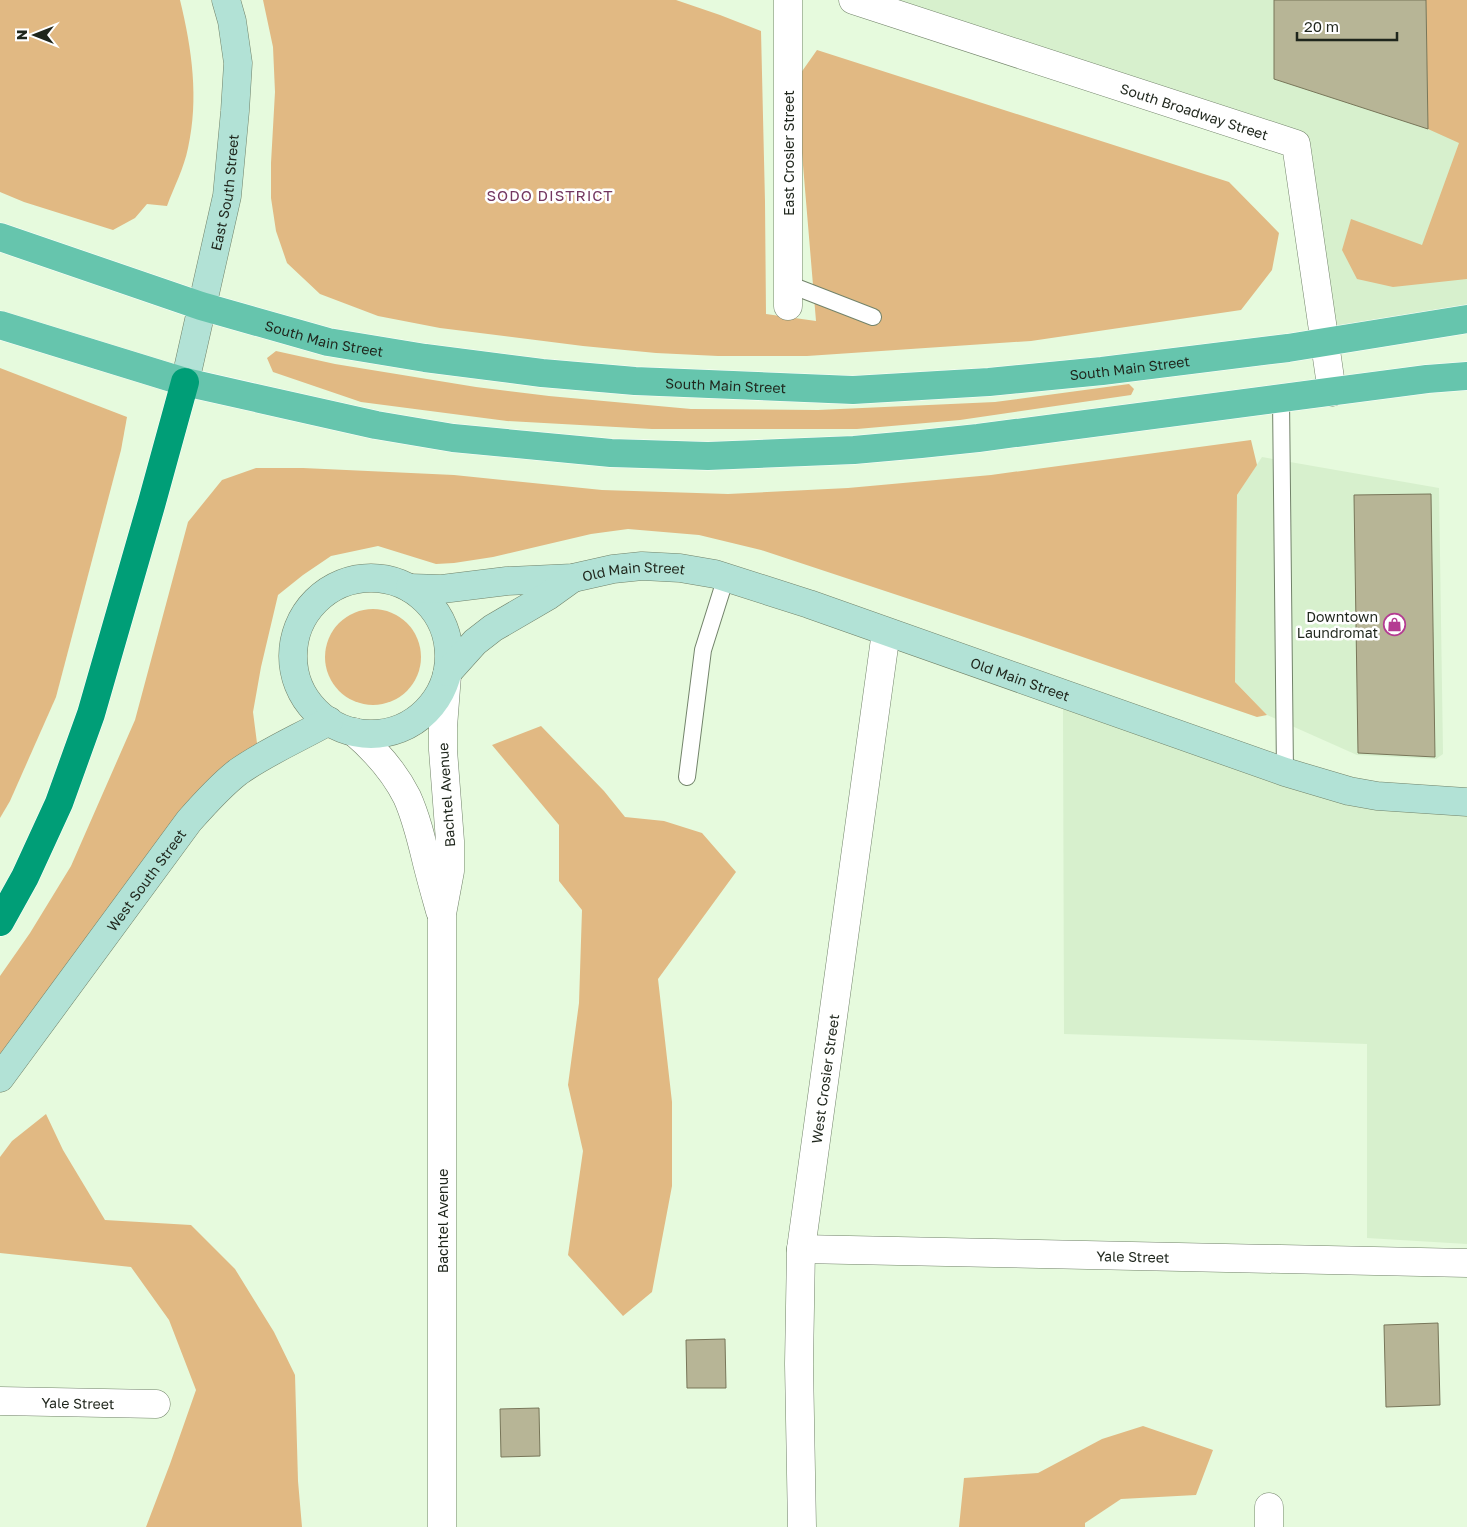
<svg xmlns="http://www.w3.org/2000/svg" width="1467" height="1527" font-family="'Golos Text',sans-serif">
<rect width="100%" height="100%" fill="#e6fadd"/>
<!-- built -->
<g fill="#d7f0cd">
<path d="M887 0H1467V310L1334 327 1296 132Z"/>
<path d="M1262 457 1439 488 1443 754 1436 759 1357 755 1267 715 1235 682 1237 495Z"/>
<path d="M1063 709 1361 805 1467 810V1244L1367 1238V1044L1064 1034Z"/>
</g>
<!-- green -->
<g fill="#e1b983">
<path d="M0 0H180C192 49 199 99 188 148 184 168 174 187 167 206L147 204 135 218 113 230 24 202 0 192Z"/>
<path d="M263 0H676L720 15 761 31 765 202 766 314 816 321 798 105V77L817 50 1229 182 1279 233 1272 270 1241 310 1031 341 807 356H718L656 353 583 346 440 328 378 316 320 294 287 263 276 231 271 198V163L275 92 273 47Z"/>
<path d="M1426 0H1467V279L1393 287 1357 279 1342 250 1351 219 1422 245 1459 143 1428 129Z"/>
<path d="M276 351 335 364 476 387 549 396 691 409 818 410 995 402 1129 384 1134 389 1131 395 960 420 857 429H652L507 421 361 402 273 372 267 358Z"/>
<path d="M0 368 127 417 121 450 56 697 10 801 0 818Z"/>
<path d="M1251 440 1257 465 1237 495 1235 682 1267 715 1257 717 1027 638 761 550 699 535 628 529 591 534 493 557 454 563 436 564 378 546 331 556 303 575 278 595 261 667 253 712 258 751 0 1061V976L30 933 71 866 135 720 188 522 222 480 256 468H303L454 475 602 490 728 494 848 488 991 475Z"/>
<circle cx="373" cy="657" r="48"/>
<path d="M541 726 604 791 625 817 664 821 702 833 736 872 658 979 672 1102V1186L652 1292 623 1316 568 1255 583 1151 568 1085 579 1003 582 910 559 881V825L492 745Z"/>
<path d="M46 1114 63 1150 105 1220 191 1225 235 1269 274 1332 295 1375 298 1481 302 1527H146L170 1464 196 1390 169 1320 131 1267 0 1253V1157L12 1141Z"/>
<path d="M1143 1426 1213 1450 1196 1495 1121 1499 1085 1523V1527H959L964 1478 1038 1473 1102 1439Z"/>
</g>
<!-- building -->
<g fill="#b7b596" stroke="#787659">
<path d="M1274 0H1426L1428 129 1274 79Z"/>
<path d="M1431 494 1435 757 1358 753 1354 495Z"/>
<path d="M1438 1323 1440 1405 1386 1407 1384 1325Z"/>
<path d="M725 1339 726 1388H687L686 1340Z"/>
<path d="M539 1408 540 1456 501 1457 500 1409Z"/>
</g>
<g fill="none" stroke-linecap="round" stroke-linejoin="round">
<defs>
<g id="service">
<path d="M788 284 873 317"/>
<path d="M1281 399 1285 772"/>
<path d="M687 777 703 650 726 577"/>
</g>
<g id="minor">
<path id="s1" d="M853 0 1296 144 1332 392"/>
<path d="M788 306V0"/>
<path d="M354 732C376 751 394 771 407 797 416 817 421 838 426 859 430 876 435 893 440 911"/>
<path id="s2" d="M801 1249 1467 1263"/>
<path id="s3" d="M0 1401 156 1404"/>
<path d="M1269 1507V1527"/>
<path d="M442 1527V914L450 871V841L443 750V727L447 675"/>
<path id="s4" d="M802 1527 799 1364 801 1249 886 632"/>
</g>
<g id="secondary">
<path id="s5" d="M185 382 227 196 235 111 238 63 232 21 226 0"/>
<circle cx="371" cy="656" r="78"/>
<path id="s6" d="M410 588 442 589 507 581 573 578 613 569 642 566 680 568 715 574 809 604 1285 772 1349 791 1377 796 1467 802"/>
<path d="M448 672 475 642 493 628 548 596 573 578"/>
<path id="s7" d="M0 1078 189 821C204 804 220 786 238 772 266 752 299 738 329 721"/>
</g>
<g id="primary">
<path id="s8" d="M0 237 201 306 328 342 425 358 542 373 635 381 853 390 989 382 1102 371 1288 348 1467 319"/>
<path d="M0 325 185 382 376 425 453 438 611 453 708 456 854 450 921 444 978 438 1427 379 1467 376"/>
</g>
<path id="motorway" d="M0 922 25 877 59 803 91 714 152 502 185 382"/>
</defs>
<!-- service casing -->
<use href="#service" stroke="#72836a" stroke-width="18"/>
<!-- minor casing -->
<use href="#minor" stroke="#72836a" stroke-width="29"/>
<!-- secondary casing -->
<use href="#secondary" stroke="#72836a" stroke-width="29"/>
<!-- primary casing -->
<use href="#primary" stroke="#fff" stroke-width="29"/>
<!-- motorway casing -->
<use href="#motorway" stroke="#fff" stroke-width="29"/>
<!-- service -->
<use href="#service" stroke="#fff" stroke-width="16"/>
<!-- minor -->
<use href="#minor" stroke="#fff" stroke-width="28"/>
<!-- secondary -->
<use href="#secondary" stroke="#b2e2d6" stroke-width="28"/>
<!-- primary -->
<use href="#primary" stroke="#66c5ad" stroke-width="28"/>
<!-- motorway -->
<use href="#motorway" stroke="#009e77" stroke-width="28"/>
</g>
<!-- icons -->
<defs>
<symbol id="shop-ring" viewBox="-11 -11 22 22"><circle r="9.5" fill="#fff" stroke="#b43c92" stroke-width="1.5"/><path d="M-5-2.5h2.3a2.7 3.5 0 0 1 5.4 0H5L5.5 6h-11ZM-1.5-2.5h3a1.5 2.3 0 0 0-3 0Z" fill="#b43c92"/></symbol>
</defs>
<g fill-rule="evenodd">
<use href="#shop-ring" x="1382" y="612" width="25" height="25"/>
</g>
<g text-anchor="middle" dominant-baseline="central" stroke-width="5" stroke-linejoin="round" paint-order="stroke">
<!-- street labels -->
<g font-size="14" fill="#1f261c" stroke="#fff">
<text stroke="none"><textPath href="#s1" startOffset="359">South Broadway Street</textPath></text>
<text transform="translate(788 153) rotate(-90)">East Crosier Street</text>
<text stroke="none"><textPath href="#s5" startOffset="194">East South Street</textPath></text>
<text stroke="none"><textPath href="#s8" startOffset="340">South Main Street</textPath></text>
<text stroke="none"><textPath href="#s8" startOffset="1150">South Main Street</textPath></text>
<text stroke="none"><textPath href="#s8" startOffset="745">South Main Street</textPath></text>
<text stroke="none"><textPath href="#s6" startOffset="225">Old Main Street</textPath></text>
<text stroke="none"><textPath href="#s6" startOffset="630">Old Main Street</textPath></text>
<text transform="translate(446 795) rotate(-94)">Bachtel Avenue</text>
<text stroke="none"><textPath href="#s7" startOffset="246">West South Street</textPath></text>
<text stroke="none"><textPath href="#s4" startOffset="450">West Crosier Street</textPath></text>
<text transform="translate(442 1221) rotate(-90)">Bachtel Avenue</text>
<text stroke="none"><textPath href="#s2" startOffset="332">Yale Street</textPath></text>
<text stroke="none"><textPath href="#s3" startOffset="78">Yale Street</textPath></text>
</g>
<!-- poi labels -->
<g font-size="14" fill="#1f261c" stroke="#fff" text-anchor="end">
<text x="1378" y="616">Downtown<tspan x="1378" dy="16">Laundromat</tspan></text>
</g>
<!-- neighbourhood labels -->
<g font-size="15" letter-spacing="1" fill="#733760" stroke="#fff">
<text x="550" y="195">SODO DISTRICT</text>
</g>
</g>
<!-- north arrow -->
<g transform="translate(35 35) rotate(270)" stroke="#ffffff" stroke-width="4" paint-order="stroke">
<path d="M0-4L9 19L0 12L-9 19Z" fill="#1f261c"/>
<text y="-8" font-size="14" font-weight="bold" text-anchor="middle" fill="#1f261c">N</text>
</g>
<!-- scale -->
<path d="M1297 32v8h100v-8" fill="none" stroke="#1f261c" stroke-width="2.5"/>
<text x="1304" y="32" font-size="15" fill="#1f261c" stroke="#ffffff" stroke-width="4" paint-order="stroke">20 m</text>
</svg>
